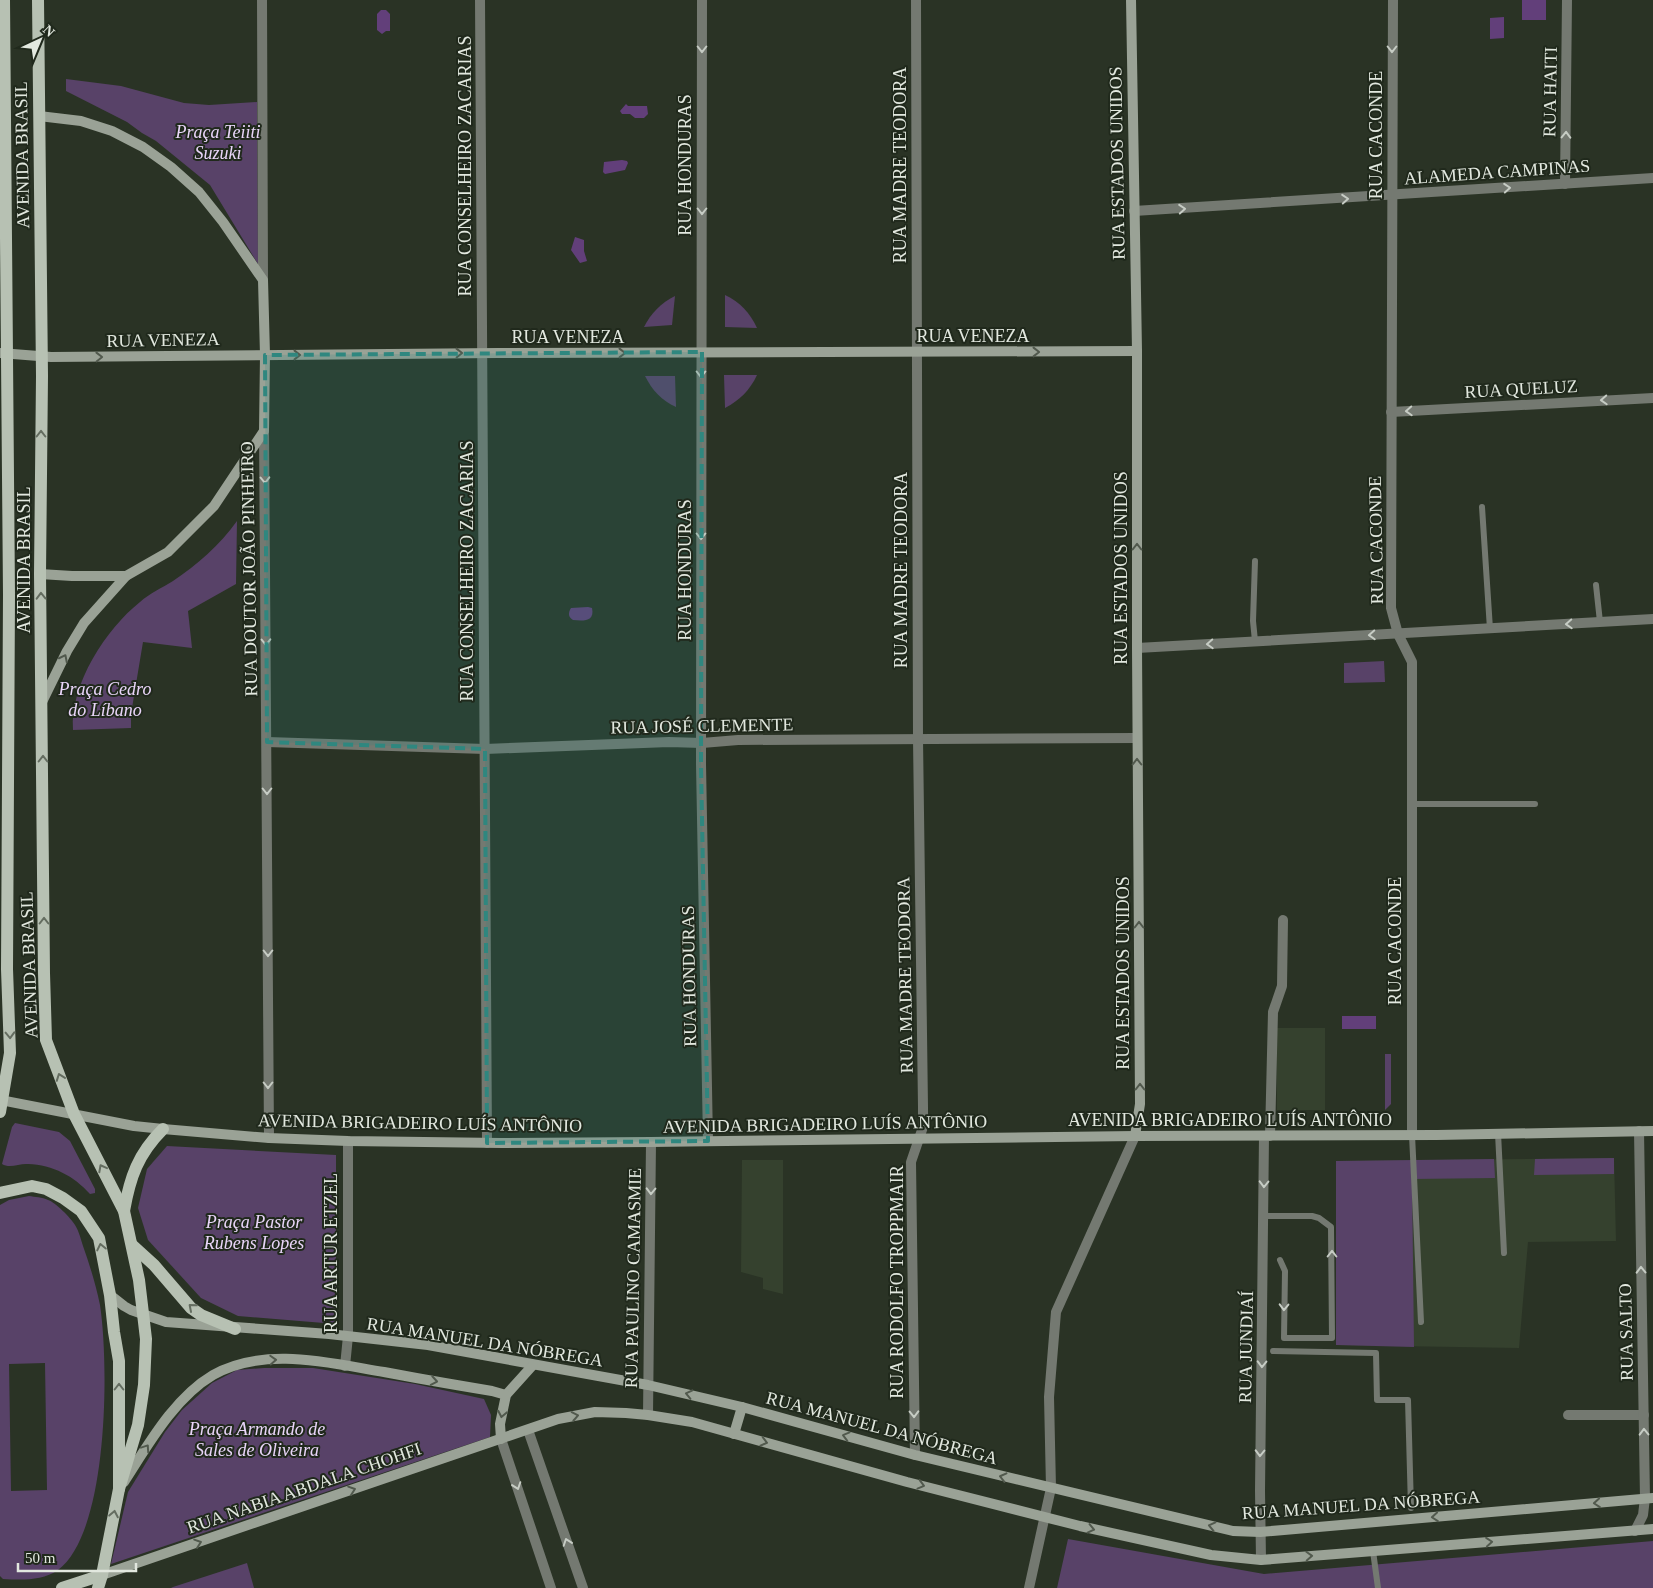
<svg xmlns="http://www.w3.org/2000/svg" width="1653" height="1588" font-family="'Times New Roman',serif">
<rect width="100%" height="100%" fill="#2a3325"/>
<!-- built -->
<g fill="#35412e">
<rect x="1277" y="1028" width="48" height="82"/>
<path d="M1614 1158 1616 1241 1528 1242 1519 1348 1336 1345V1161Z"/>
<path d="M742 1160H783V1294L763 1289V1278L741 1272Z"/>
</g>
<!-- green -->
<g fill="#584268" fill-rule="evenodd">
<path d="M66 79 121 86 184 103 209 105 257 102 258 264 210 185 156 141 142 133 127 122 66 91Z"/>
<path d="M725 295C740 302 750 313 757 328L725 327Z"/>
<path d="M675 296 672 325 644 327C651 313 661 303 675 296Z"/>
<path d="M724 375H757C750 390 740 400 725 408Z"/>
<path d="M645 376H675L676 407C662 401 652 390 645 376Z"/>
<path d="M237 521 236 584 188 611 192 648 143 642 131 714V728L73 730C70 684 106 629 140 602 150 593 162 588 173 581 197 565 220 545 237 521Z"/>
<path d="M1384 661 1385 682 1344 683V663Z"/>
<path d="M1385 1054H1391V1104L1385 1110Z"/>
<path d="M15 1123 59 1132 70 1141 95 1189V1193L90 1194C74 1176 53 1165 28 1164 20 1163 10 1169 2 1164L12 1127Z"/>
<path d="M167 1146 336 1155V1324L238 1316 201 1298 148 1240 138 1208 147 1169Z"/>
<path d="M1614 1158V1174L1534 1175 1535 1159Z"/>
<path d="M1494 1159 1495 1178 1412 1179 1414 1347 1336 1345V1161Z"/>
<path d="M29 1196C35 1197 42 1197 48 1200 55 1202 71 1218 75 1225 79 1231 81 1240 83 1246 90 1266 96 1285 100 1305 109 1364 109 1532 58 1570 42 1581 22 1580 3 1579L0 1576V1205L9 1200ZM45 1363 47 1490 11 1491 9 1364Z"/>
<path d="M264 1368H313L415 1384 484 1399 491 1415 490 1437 111 1564 128 1492 165 1432 182 1410 212 1383 237 1370Z"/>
<path d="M1068 1539 1264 1574 1653 1541V1588H1057Z"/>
<path d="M247 1563 254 1588H171L173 1587Z"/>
</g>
<!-- water -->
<g fill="#623f7a">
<rect x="1522" y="0" width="24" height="20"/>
<path d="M381 10H386L390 14V31H386L382 34 377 30V14Z"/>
<path d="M1504 17V38L1490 39V18Z"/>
<path d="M626 104 628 106H647L648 114 644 118H635L630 114H622L620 111Z"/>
<path d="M622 160 627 161 628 163 625 170 605 174 603 172 604 162Z"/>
<path d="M575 237 584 240V251L587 261 580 263 571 250Z"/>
<path d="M588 607 592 608C595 622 583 621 573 620 568 617 568 613 571 608Z"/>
<rect x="1342" y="1016" width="34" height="13"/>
</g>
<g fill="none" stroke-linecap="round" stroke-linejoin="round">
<!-- lane -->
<g stroke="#747971" stroke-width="6">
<path d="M1482 507 1490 629"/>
<path d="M1255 561 1253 621 1255 641"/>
<path d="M1596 585 1600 622"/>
<path d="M1412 804H1535"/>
<path d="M1498 1133 1504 1253"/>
<path d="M1412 1135 1421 1322"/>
<path d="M1263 1216H1312L1319 1218 1331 1227 1332 1338H1284L1285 1271 1280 1260"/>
<path d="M1273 1351 1376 1353 1377 1400H1408L1411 1508"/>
<path d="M1373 1551 1378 1588"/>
</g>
<!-- street -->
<g stroke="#747971" stroke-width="10">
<path d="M262 0 263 280"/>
<path d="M480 0 487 1143"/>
<path d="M702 0 701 764 708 1141"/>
<path d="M1393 0 1391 608 1398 634 1412 662V1135"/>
<path d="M1565 184 1567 0"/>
<path d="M1134 211 1653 178"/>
<path d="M1391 412 1653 398"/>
<path d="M264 431 269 1138"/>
<path d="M1137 648 1653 619"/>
<path d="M267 742 485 749 669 742 702 743 738 740 1137 738"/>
<path d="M1270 1136 1273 1012 1282 986 1283 920"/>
<path d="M345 1366 348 1336V1141"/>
<path d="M648 1415 651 1142"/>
<path d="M1568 1415H1644"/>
<path d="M528 1430 583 1588"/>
<path d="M501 1439 551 1588"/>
<path d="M915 1455 911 1162 923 1127V1107L918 739 916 0"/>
<path d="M1635 1531 1643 1515 1645 1498 1639 1131"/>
<path d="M1261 1560 1260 1491 1264 1136"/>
<path d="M1029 1588 1051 1488 1049 1397 1056 1312 1135 1136"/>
</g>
<!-- secondary -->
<g stroke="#9aa296" stroke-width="10">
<path d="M1131 0 1137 351V648L1140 1104 1135 1136"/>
<path d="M39 116 81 121 112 131 143 147 171 167 199 192 223 222 263 280 265 355 264 431 214 506 168 552 126 576 84 623 67 651 42 702"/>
<path d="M0 353 51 357 497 353 1137 351"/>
<path d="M40 574 72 576H126"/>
<path d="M0 1100 134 1126 163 1129 269 1138 348 1141 501 1143 651 1142 1135 1136 1437 1135 1653 1131"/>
<path d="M110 1295 124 1306 131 1310 166 1322 329 1334 428 1345 648 1385 742 1407 915 1455 1233 1531 1260 1532 1653 1498"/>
<path d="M734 1434 742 1407"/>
<path d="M501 1439 500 1424 506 1395 533 1365"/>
<path d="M124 1482C148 1445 174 1398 213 1375 264 1346 329 1363 384 1372 420 1379 456 1385 492 1391L506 1395"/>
<path d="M102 1575 558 1419 595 1412 626 1413 648 1415 692 1422 907 1482 1080 1526 1211 1555 1261 1560 1653 1529"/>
</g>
<!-- primary -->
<g stroke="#b7c1b3" stroke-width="12">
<path d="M38 0 42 376 40 574 44 973 46 1040 74 1114 124 1211 139 1280 146 1339 144 1385 138 1425 119 1489"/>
<path d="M0 1112 10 1053 7 969 9 595 4 0"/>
<path d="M0 1193 32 1186 46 1189 63 1198 81 1211 99 1238 110 1295 114 1332 119 1361V1489L102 1575 98 1588"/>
<path d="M124 1211C130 1177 138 1154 163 1129"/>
<path d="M132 1245 154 1265 191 1308 201 1315 235 1329"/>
<path d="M62 1588 102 1575"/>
</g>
</g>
<!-- one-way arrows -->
<defs><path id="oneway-chevron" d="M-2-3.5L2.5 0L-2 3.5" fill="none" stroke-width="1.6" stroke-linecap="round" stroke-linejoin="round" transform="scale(1.25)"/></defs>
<g stroke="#c6ccc4">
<use href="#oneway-chevron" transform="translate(702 49) rotate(90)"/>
<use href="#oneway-chevron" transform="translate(1392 49) rotate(90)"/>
<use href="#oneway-chevron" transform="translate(1566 135) rotate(-89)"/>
<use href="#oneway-chevron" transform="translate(1507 188) rotate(-4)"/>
<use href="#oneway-chevron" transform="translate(1345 199) rotate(-4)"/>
<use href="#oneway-chevron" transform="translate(1182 209) rotate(-4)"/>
<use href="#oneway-chevron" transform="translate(702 211) rotate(90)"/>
<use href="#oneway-chevron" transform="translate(701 374) rotate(90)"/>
<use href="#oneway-chevron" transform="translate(1604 400) rotate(177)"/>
<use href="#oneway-chevron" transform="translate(1409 411) rotate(177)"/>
<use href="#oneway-chevron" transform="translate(265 480) rotate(89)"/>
<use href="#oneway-chevron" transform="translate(701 536) rotate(90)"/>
<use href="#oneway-chevron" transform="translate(1569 624) rotate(177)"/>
<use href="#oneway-chevron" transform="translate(1372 635) rotate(177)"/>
<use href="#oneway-chevron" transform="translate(266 642) rotate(89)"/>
<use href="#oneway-chevron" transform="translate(1210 644) rotate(177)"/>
<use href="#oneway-chevron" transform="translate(267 791) rotate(90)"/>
<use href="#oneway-chevron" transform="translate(268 953) rotate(90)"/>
<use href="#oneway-chevron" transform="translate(268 1085) rotate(90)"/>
<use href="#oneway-chevron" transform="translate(1264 1184) rotate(91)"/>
<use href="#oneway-chevron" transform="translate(651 1191) rotate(91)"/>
<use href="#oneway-chevron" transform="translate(1332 1254) rotate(-90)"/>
<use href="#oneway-chevron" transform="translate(1641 1270) rotate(-91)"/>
<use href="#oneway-chevron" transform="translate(1284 1307) rotate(91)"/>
<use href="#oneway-chevron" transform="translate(1262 1364) rotate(91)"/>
<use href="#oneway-chevron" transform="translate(914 1414) rotate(89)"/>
<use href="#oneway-chevron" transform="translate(1644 1432) rotate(-91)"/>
<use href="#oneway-chevron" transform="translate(1260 1453) rotate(91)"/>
<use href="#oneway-chevron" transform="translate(517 1486) rotate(71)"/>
<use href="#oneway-chevron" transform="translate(567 1542) rotate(-109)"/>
</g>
<g stroke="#51594d">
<use href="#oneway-chevron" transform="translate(1036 352)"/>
<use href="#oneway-chevron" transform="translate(459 353) rotate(-1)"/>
<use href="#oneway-chevron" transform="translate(622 353)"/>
<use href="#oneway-chevron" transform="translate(297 355)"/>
<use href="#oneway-chevron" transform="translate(99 357) rotate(-1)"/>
<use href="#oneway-chevron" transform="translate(1137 547) rotate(-90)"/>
<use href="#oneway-chevron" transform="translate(64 658) rotate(-63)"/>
<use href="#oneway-chevron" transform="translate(1137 762) rotate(-90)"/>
<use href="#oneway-chevron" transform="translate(1139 925) rotate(-90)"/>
<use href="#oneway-chevron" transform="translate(1140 1087) rotate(-90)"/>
<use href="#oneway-chevron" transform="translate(273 1360) rotate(-3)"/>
<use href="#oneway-chevron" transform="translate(434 1381) rotate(10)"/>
<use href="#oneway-chevron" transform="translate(689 1394) rotate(-167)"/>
<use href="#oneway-chevron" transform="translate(502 1414) rotate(101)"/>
<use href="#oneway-chevron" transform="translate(575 1416) rotate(-11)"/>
<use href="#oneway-chevron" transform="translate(846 1436) rotate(-165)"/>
<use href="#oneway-chevron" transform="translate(764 1442) rotate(15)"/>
<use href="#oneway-chevron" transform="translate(146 1448) rotate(-56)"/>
<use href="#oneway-chevron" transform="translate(1003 1477) rotate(-166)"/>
<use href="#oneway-chevron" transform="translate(921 1485) rotate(15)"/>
<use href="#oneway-chevron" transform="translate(352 1490) rotate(-19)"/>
<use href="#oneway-chevron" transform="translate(1597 1503) rotate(175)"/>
<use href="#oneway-chevron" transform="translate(1435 1517) rotate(175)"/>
<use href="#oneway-chevron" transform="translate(1212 1526) rotate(-167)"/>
<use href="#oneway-chevron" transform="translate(1091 1529) rotate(13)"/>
<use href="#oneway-chevron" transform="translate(1489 1542) rotate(-5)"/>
<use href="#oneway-chevron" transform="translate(198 1543) rotate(-19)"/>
<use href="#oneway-chevron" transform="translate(1309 1556) rotate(-3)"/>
</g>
<g stroke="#646d60">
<use href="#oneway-chevron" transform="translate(41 434) rotate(-90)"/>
<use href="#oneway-chevron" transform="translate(41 596) rotate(-91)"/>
<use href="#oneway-chevron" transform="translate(43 759) rotate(-90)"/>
<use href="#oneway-chevron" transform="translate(44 921) rotate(-90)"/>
<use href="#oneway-chevron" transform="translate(10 1035) rotate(88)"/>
<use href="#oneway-chevron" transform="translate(60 1077) rotate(-110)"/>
<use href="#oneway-chevron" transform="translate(102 1168) rotate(-118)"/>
<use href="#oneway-chevron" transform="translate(101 1247) rotate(-102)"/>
<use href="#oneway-chevron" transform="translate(192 1307) rotate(-139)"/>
<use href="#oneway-chevron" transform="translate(119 1387) rotate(-90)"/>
<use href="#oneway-chevron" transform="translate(114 1514) rotate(-79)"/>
</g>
<!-- marked area -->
<path fill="#2f877f" fill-opacity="0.2" stroke="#2f877f" stroke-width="4" stroke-dasharray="10 6" stroke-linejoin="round" d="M702 352 701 764 708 1141 487 1143 485 749 267 742 265 355Z"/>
<g text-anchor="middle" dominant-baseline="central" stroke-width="4" stroke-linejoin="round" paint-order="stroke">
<!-- street labels -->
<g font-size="18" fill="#e2e8df" stroke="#20291c">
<text transform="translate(1550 92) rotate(-89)">RUA HAITI</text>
<text transform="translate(1376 135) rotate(-90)">RUA CACONDE</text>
<text transform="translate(22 155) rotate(-91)">AVENIDA BRASIL</text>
<text transform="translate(1117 163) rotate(-91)">RUA ESTADOS UNIDOS</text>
<text transform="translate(685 165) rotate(-90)">RUA HONDURAS</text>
<text transform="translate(900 165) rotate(-90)">RUA MADRE TEODORA</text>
<text transform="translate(465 166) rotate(-90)">RUA CONSELHEIRO ZACARIAS</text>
<text transform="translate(1497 172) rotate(-4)">ALAMEDA CAMPINAS</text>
<text x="973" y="336">RUA VENEZA</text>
<text x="568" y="337">RUA VENEZA</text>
<text transform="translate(163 340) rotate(-1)">RUA VENEZA</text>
<text transform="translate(1521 389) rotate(-3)">RUA QUELUZ</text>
<text transform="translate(1376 540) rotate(-91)">RUA CACONDE</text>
<text transform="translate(24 560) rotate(-90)">AVENIDA BRASIL</text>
<text transform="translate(1121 568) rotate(-90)">RUA ESTADOS UNIDOS</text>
<text transform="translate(249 569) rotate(-91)">RUA DOUTOR JOÃO PINHEIRO</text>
<text transform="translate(685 570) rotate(-90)">RUA HONDURAS</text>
<text transform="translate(901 570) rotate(-90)">RUA MADRE TEODORA</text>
<text transform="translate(467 571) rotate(-90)">RUA CONSELHEIRO ZACARIAS</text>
<text transform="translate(702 726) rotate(-1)">RUA JOSÉ CLEMENTE</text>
<text transform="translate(1395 941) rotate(-90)">RUA CACONDE</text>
<text transform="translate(29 965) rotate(-92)">AVENIDA BRASIL</text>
<text transform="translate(1123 973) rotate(-90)">RUA ESTADOS UNIDOS</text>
<text transform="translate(905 975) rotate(-91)">RUA MADRE TEODORA</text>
<text transform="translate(689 976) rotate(-91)">RUA HONDURAS</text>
<text x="1230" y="1120">AVENIDA BRIGADEIRO LUÍS ANTÔNIO</text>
<text transform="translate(420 1123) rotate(1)">AVENIDA BRIGADEIRO LUÍS ANTÔNIO</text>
<text transform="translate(825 1124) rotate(-1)">AVENIDA BRIGADEIRO LUÍS ANTÔNIO</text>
<text transform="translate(331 1253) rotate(-90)">RUA ARTUR ETZEL</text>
<text transform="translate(633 1278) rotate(-89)">RUA PAULINO CAMASMIE</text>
<text transform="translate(897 1282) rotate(-90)">RUA RODOLFO TROPPMAIR</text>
<text transform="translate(1626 1332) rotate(-91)">RUA SALTO</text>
<text transform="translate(485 1342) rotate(9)">RUA MANUEL DA NÓBREGA</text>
<text transform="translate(1246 1347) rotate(-89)">RUA JUNDIAÍ</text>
<text transform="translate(882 1428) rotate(15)">RUA MANUEL DA NÓBREGA</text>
<text transform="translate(304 1488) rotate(-19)">RUA NABIA ABDALA CHOHFI</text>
<text transform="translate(1361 1505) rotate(-4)">RUA MANUEL DA NÓBREGA</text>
</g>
<!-- park labels -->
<g font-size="18" font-style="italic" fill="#e9d5f9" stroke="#20291c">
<text x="218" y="132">Praça Teiiti<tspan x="218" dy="21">Suzuki</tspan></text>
<text x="105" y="689">Praça Cedro<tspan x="105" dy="21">do Líbano</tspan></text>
<text x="254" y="1222">Praça Pastor<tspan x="254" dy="21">Rubens Lopes</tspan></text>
<text x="257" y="1429">Praça Armando de<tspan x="257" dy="21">Sales de Oliveira</tspan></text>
</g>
</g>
<!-- north arrow -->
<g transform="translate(40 40) rotate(44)" stroke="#20291c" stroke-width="4" paint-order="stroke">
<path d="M0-4L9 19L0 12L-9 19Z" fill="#e2e8df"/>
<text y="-8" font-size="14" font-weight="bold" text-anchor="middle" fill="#e2e8df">N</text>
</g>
<!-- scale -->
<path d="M18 1563v8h118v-8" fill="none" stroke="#e2e8df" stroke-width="2.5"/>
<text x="25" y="1563" font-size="15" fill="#e2e8df" stroke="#20291c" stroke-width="4" paint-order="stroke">50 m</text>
</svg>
